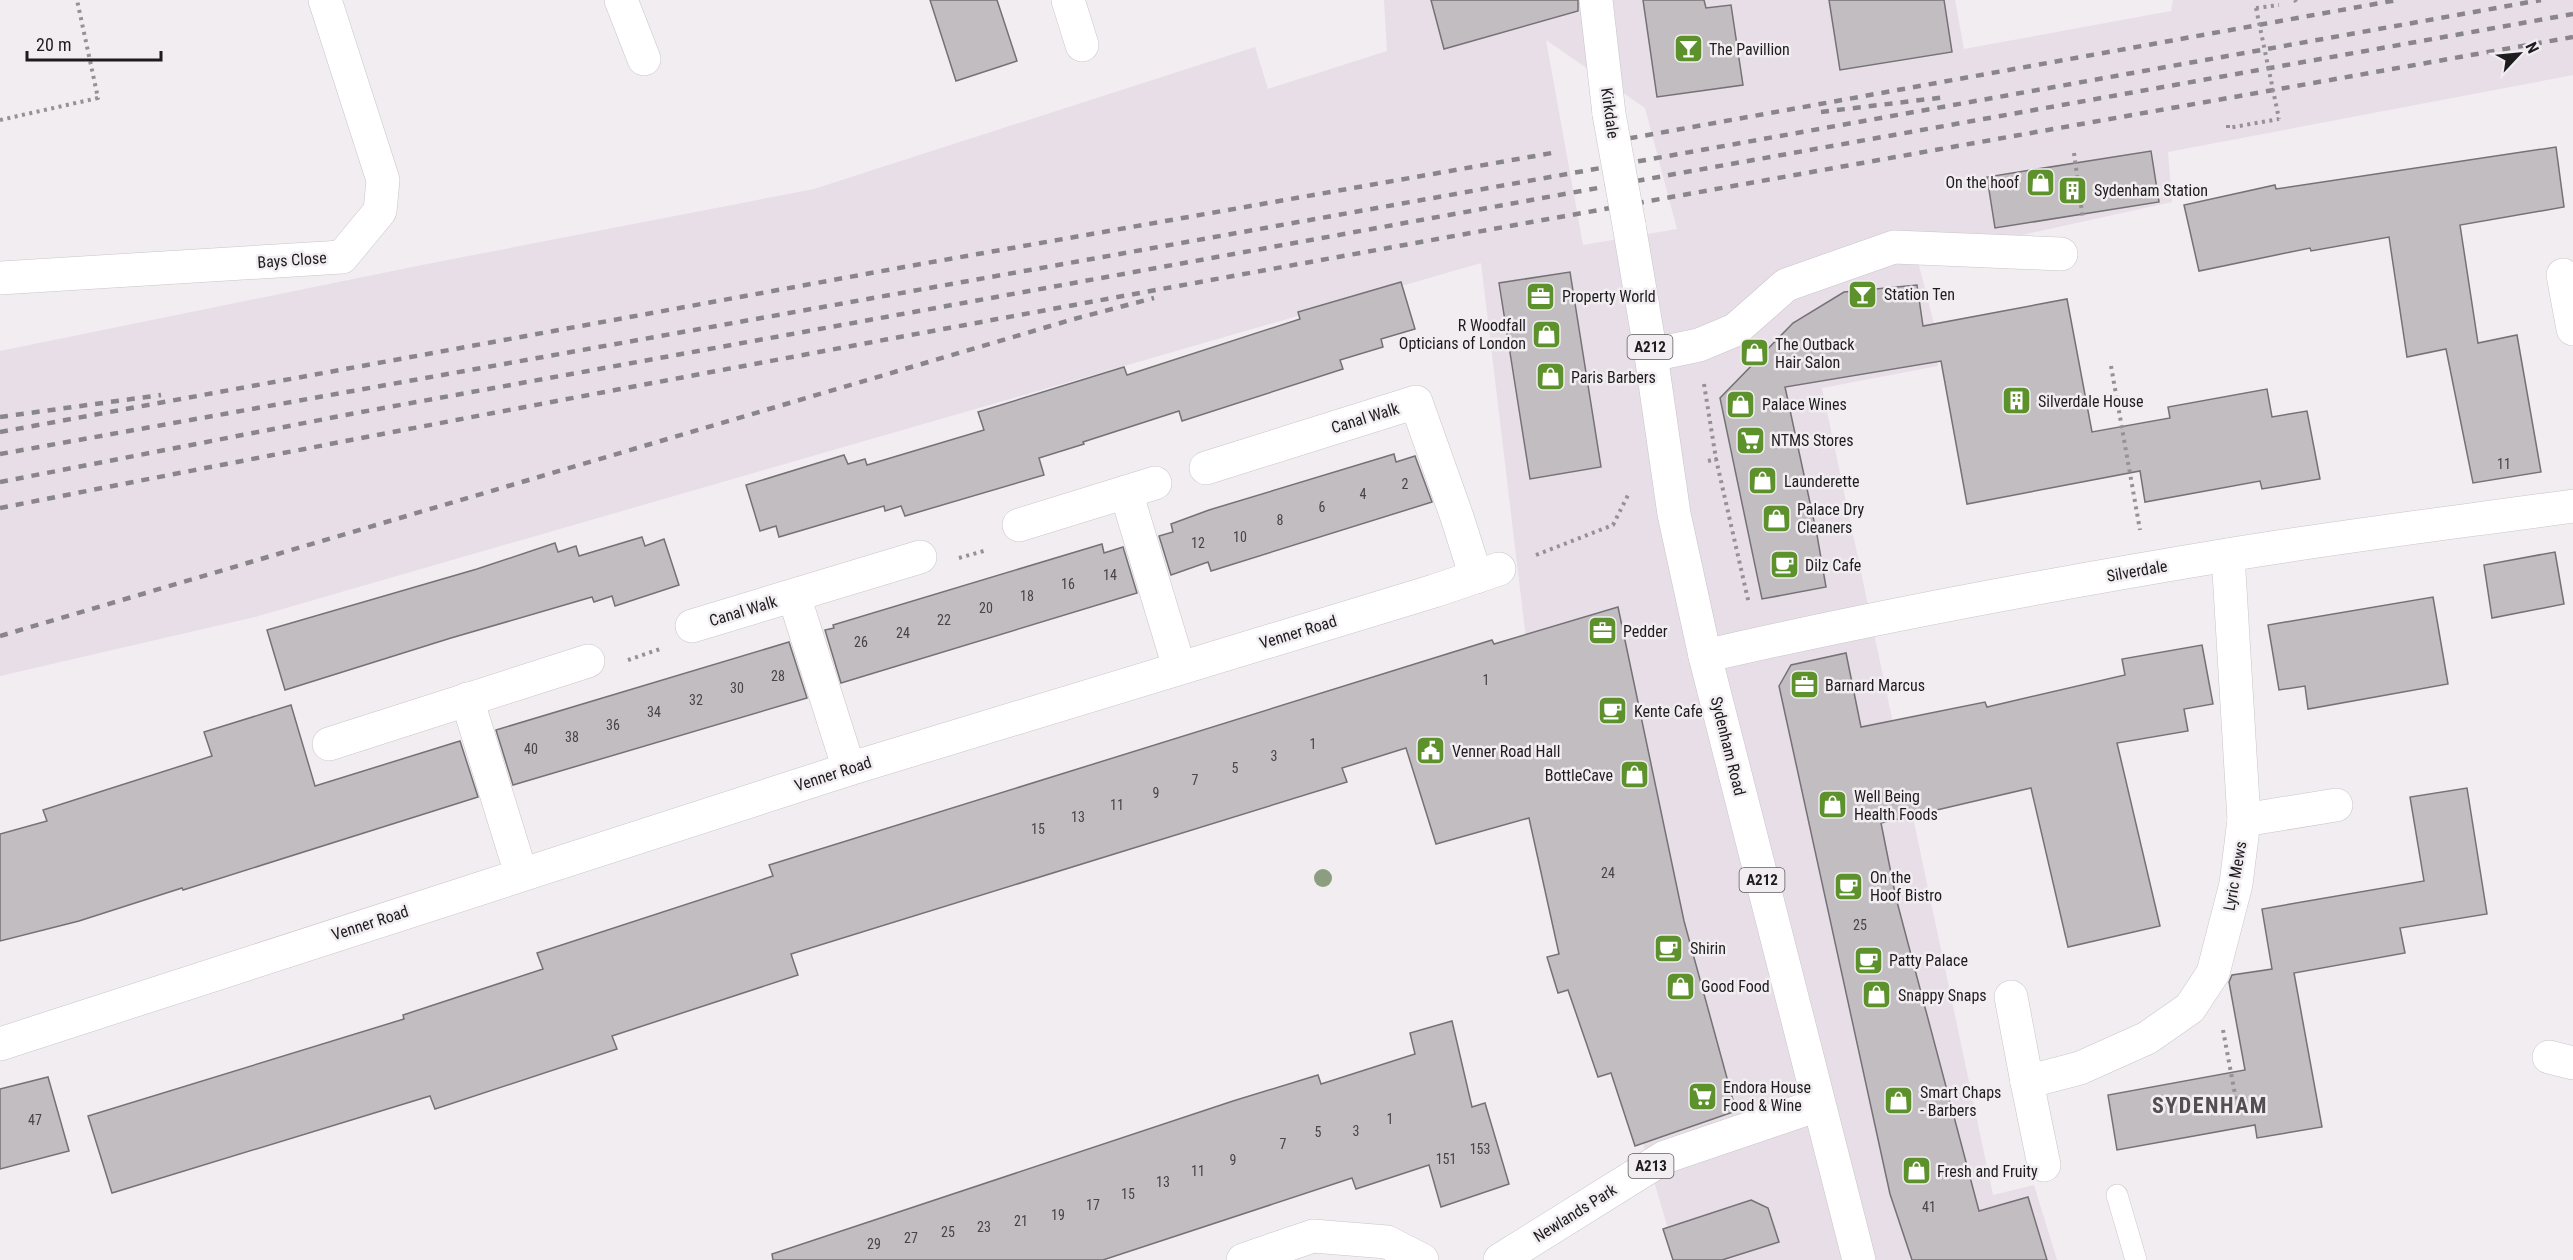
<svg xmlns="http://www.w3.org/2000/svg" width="2573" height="1260" font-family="'Roboto Condensed',sans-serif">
<rect width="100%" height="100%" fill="#f1edf1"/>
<!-- built -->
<path fill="#e8dee7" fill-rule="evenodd" d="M1384 0H1955L1964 49 2171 11 2173 0H2573V75L2168 152 2172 202 1917 258 1934 324 1938 366 1822 388 1993 1195 2034 1185 2057 1260H1677L1547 814 1481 263 255 617 0 676V351L422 265 814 189 1255 47 1268 89 1387 51ZM1546 40 1645 108 1677 229 1583 245Z"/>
<!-- building -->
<g fill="#c1bdc1" stroke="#757275" stroke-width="1.5">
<path d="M930 0H997L1017 61 956 81Z"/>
<path d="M1431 0H1578V11L1444 49Z"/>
<path d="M1643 0H1704L1706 8 1731 5 1743 85 1657 97Z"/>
<path d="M1829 0H1944L1952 52 1840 70Z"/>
<path d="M2556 147 2564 207 2460 225 2478 343 2517 335 2541 472 2473 483 2446 349 2407 357 2389 237 2311 251 2310 248 2199 271 2184 205 2275 185 2276 189Z"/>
<path d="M2151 151 2159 202 1995 228 1987 177Z"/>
<path d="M1570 272 1601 467 1530 479 1499 283Z"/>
<path d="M1401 282 1415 329 1381 339 1383 347 1340 360 1343 369 1182 421 1179 411 1083 442 1084 444 1039 458 1044 475 905 516 901 506 885 511 884 506 779 537 776 526 760 531 746 485 844 455 848 464 865 459 867 465 984 430 978 412 1124 367 1127 375 1300 319 1298 312Z"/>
<path d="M1917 285 1923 326 2067 299 2092 432 2170 418 2168 407 2267 389 2272 417 2307 411 2320 479 2262 489 2260 481 2145 502 2140 471 1967 504 1941 361 1785 387 1817 535 1826 587 1762 599 1720 398 1793 323 1844 292Z"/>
<path d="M1394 454 1396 462 1415 456 1432 502 1211 571 1208 562 1171 575 1159 536 1173 532 1171 524 1209 510Z"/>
<path d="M642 537 645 546 664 539 679 585 615 606 612 596 594 602 592 597 451 638 285 690 267 630 477 569 555 543 558 552 576 546 579 556Z"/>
<path d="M1102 544 1104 553 1123 547 1137 593 841 683 825 630 834 628 833 625Z"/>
<path d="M2555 552 2564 604 2492 618 2484 565Z"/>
<path d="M2433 597 2448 684 2308 709 2305 686 2279 690 2268 625Z"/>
<path d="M1618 607 1684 921 1736 1111 1635 1146 1611 1073 1598 1077 1568 990 1558 993 1547 957 1559 954 1529 818 1436 844 1406 748 1342 768 1347 782 791 954 798 975 612 1036 617 1049 435 1109 430 1096 112 1193 88 1116 404 1019 403 1015 543 969 537 953 773 876 769 865 1492 640 1494 644Z"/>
<path d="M789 642 807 698 513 785 496 730Z"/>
<path d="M2202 645 2213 704 2184 709 2188 731 2117 743 2160 926 2068 947 2031 788 1881 823 1896 898 1979 1211 2028 1197 2047 1260H1912L1890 1194 1779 686 1791 665 1846 653 1861 727 1985 702 1987 707 2125 675 2122 659Z"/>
<path d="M291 705 315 786 460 741 478 797 183 890 182 888 79 921 0 941V834L47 821 43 810 212 756 204 732Z"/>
<path d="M2467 788 2487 914 2400 928 2405 953 2294 973 2322 1127 2257 1138 2255 1125 2117 1150 2108 1095 2245 1070 2229 982 2232 975 2272 969 2262 909 2424 881 2410 797Z"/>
<path d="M1452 1021 1472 1107 1485 1103 1509 1184 1441 1207 1429 1165 1356 1189 1352 1178 1103 1260H773L772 1254 1233 1101 1318 1075 1321 1084 1415 1054 1410 1033Z"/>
<path d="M48 1077 69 1151 0 1169V1089Z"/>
<path d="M1751 1200 1768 1208 1779 1242 1722 1260H1673L1663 1229Z"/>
</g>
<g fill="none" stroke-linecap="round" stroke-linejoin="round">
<defs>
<path id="lane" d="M2117 1195 2136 1260"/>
<g id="street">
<path d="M621 0 644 59"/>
<path d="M1068 0 1082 45"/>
<path d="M2563 275 2573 329"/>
<path d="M0 278 342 257 380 211 383 180 325 0"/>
<path d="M1651 355 1699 345 1735 330 1786 285 1894 247 2061 254"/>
<path d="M1206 468 1416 402 1457 517 1476 577"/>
<path d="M1126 492 1179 667"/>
<path d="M1019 525 1155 483"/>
<path d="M794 596 849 769"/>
<path d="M692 626 920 557"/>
<path d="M1705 656C1878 616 2052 584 2227 555 2342 536 2458 522 2573 506"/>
<path d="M467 699 521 874"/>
<path d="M329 744 588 661"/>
<path d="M2244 820 2336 805"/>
<path d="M2011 997 2027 1082"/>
<path d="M0 1044 849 769 1434 591 1499 569"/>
<path d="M2549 1057 2573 1063"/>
<path d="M2044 1165 2027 1082 2080 1068 2147 1038 2190 1008 2213 973 2236 884 2244 820 2228 555"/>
<path d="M1243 1260 1313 1236 1387 1242 1422 1260"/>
</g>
<g id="primary">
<path d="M1596 0 1609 114"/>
<path d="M1629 225 1651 355 1674 514 1705 656 1859 1260"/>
<path d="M1500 1260 1665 1157 1818 1105"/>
</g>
</defs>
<!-- lane casing -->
<use href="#lane" stroke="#c9c5c9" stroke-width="22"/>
<!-- street casing -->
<use href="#street" stroke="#c9c5c9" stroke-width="34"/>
<!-- primary casing -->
<use href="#primary" stroke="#c9c5c9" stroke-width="34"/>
<!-- path -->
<g stroke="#959295" stroke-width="4" stroke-dasharray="3 4.5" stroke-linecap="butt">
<path d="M2295 0 2296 2"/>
<path d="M2256 8 2279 5"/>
<path d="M0 120 98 98 77 0"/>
<path d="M2228 125V128L2279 119"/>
<path d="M2074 153 2083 220"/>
<path d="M2111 366 2140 530"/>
<path d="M1704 384 1716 459"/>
<path d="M1708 461 1716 459 1749 604"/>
<path d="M1536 555 1613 525 1629 493"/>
<path d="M959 558 987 550"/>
<path d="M628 660 660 649"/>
<path d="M2223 1030 2237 1105"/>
</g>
<!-- lane -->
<use href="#lane" stroke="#fff" stroke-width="21"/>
<!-- street -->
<use href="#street" stroke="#fff" stroke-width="33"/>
<!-- primary -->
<use href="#primary" stroke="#fff" stroke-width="33"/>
<!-- rail -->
<g stroke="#898689" stroke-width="4.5" stroke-dasharray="8 8" stroke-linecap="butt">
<path d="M1821 112 1946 97"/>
<path d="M1598 144 2397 0"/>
<path d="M0 417 161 395"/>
<path d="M0 432 904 267 1552 153"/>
<path d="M0 454 2541 0"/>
<path d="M0 482 356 413 1686 172 2573 14"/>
<path d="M0 508C856 340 1714 189 2573 37"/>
<path d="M0 636 1074 319 1154 298"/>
</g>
<defs>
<path id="primary-bridge" d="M1609 114 1629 225"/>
</defs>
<!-- primary-bridge casing -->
<use href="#primary-bridge" stroke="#c9c5c9" stroke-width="34" stroke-linecap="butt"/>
<!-- path-bridge -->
<path stroke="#959295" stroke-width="4" stroke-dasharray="3 4.5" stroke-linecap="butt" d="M2256 8 2279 119"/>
<!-- primary-bridge -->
<use href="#primary-bridge" stroke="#fff" stroke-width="33"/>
</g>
<!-- trees -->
<circle fill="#8d9d7f" cx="1323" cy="878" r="9"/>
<!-- icons -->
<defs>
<symbol id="bar-square" viewBox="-11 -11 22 22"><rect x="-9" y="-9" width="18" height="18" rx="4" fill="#5c912b" stroke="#f1edf1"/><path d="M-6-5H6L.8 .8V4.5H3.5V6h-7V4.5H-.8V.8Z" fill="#fff"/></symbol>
<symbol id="shop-square" viewBox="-11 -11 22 22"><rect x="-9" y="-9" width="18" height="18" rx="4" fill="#5c912b" stroke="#f1edf1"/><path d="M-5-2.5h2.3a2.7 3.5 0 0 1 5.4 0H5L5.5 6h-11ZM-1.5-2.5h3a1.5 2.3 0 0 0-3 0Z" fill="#fff"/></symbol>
<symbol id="building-square" viewBox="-11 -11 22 22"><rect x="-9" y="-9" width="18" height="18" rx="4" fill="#5c912b" stroke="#f1edf1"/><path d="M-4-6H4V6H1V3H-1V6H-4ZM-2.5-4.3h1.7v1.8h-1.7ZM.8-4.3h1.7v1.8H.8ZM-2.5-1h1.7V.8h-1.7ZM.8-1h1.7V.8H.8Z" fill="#fff"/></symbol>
<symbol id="office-square" viewBox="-11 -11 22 22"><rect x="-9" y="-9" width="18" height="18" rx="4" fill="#5c912b" stroke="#f1edf1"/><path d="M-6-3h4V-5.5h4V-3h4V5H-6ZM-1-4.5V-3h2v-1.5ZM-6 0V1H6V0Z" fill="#fff"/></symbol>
<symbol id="supermarket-square" viewBox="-11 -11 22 22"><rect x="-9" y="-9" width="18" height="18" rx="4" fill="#5c912b" stroke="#f1edf1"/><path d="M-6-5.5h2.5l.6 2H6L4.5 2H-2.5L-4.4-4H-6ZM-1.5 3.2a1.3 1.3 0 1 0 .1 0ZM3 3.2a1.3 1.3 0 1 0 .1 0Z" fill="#fff"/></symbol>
<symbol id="cafe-square" viewBox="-11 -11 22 22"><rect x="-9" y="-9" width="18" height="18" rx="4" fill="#5c912b" stroke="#f1edf1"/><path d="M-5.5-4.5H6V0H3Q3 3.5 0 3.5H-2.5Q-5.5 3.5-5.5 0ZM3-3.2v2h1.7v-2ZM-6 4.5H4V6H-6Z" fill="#fff"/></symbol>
<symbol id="civic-square" viewBox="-11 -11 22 22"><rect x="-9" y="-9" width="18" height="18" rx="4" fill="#5c912b" stroke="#f1edf1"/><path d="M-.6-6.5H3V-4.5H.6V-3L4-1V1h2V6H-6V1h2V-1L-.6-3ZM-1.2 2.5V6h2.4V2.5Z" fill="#fff"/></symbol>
</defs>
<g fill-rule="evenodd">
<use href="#bar-square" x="1672" y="32" width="33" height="33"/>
<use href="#shop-square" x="2024" y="166" width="33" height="33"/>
<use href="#building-square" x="2056" y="174" width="33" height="33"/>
<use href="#bar-square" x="1846" y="278" width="33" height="33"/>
<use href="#office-square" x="1524" y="280" width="33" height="33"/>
<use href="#shop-square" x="1530" y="318" width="33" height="33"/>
<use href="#shop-square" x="1738" y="336" width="33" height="33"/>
<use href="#shop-square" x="1534" y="360" width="33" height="33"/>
<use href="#building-square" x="2000" y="384" width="33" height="33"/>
<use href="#shop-square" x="1724" y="388" width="33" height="33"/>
<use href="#supermarket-square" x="1734" y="424" width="33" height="33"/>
<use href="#shop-square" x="1746" y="464" width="33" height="33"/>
<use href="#shop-square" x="1760" y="502" width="33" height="33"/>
<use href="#cafe-square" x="1768" y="548" width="33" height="33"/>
<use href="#office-square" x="1586" y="614" width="33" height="33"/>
<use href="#office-square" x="1788" y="668" width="33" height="33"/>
<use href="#cafe-square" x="1596" y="694" width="33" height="33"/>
<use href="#civic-square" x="1414" y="734" width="33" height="33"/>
<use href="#shop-square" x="1618" y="758" width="33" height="33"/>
<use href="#shop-square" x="1816" y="788" width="33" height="33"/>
<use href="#cafe-square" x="1832" y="870" width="33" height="33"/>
<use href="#cafe-square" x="1652" y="932" width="33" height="33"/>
<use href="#cafe-square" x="1852" y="944" width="33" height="33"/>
<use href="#shop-square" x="1664" y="970" width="33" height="33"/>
<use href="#shop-square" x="1860" y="978" width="33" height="33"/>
<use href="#supermarket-square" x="1686" y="1080" width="33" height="33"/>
<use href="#shop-square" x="1882" y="1084" width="33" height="33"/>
<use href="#shop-square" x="1900" y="1154" width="33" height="33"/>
</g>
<g text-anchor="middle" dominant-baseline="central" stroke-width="5" stroke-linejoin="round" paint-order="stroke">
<!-- number labels -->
<g font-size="14" fill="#474447">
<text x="2504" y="464">11</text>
<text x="1405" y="484">2</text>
<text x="1363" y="494">4</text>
<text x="1322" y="507">6</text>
<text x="1280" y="520">8</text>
<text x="1240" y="537">10</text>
<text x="1198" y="543">12</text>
<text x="1110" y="575">14</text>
<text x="1068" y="584">16</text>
<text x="1027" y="596">18</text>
<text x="986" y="608">20</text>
<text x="944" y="620">22</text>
<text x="903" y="633">24</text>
<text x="861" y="642">26</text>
<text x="778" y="676">28</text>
<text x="1486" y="680">1</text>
<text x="737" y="688">30</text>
<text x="696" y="700">32</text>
<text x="654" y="712">34</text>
<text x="613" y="725">36</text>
<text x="572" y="737">38</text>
<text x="1313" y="744">1</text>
<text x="531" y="749">40</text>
<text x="1274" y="756">3</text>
<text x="1235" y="768">5</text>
<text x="1195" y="780">7</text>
<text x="1156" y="793">9</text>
<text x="1117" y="805">11</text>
<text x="1078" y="817">13</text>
<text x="1038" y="829">15</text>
<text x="1608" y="873">24</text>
<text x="1860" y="925">25</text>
<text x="1390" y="1119">1</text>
<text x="35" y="1120">47</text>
<text x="1356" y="1131">3</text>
<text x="1318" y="1132">5</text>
<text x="1283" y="1144">7</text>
<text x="1480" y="1149">153</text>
<text x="1446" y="1159">151</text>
<text x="1233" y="1160">9</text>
<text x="1198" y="1171">11</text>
<text x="1163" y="1182">13</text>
<text x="1128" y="1194">15</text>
<text x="1093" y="1205">17</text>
<text x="1929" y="1207">41</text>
<text x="1058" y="1215">19</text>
<text x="1021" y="1221">21</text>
<text x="984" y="1227">23</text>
<text x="948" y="1232">25</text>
<text x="911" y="1238">27</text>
<text x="874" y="1244">29</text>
</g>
<!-- shield labels -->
<g fill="#f1edf1" stroke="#5d5b5d" stroke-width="1.5">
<rect x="1627.5" y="335" width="45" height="24" rx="4.5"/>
<rect x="1739.5" y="868" width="45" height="24" rx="4.5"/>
<rect x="1628.5" y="1154" width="45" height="24" rx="4.5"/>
</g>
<g font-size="15" font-weight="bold" fill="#1e1c1e">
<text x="1650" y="347">A212</text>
<text x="1762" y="880">A212</text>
<text x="1651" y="1166">A213</text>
</g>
<!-- poi labels -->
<g font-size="16" fill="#1e1c1e" stroke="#f1edf1" text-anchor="start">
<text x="1709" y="49">The Pavillion</text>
<text x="2019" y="182" text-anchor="end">On the hoof</text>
<text x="2094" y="190">Sydenham Station</text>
<text x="1884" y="294">Station Ten</text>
<text x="1562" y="296">Property World</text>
<text x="1526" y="325" text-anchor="end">R Woodfall<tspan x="1526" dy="18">Opticians of London</tspan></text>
<text x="1775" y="344">The Outback<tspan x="1775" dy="18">Hair Salon</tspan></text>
<text x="1571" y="377">Paris Barbers</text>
<text x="2038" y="401">Silverdale House</text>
<text x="1762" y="404">Palace Wines</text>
<text x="1771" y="440">NTMS Stores</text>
<text x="1784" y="481">Launderette</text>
<text x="1797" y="509">Palace Dry<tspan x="1797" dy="18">Cleaners</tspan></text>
<text x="1805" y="565">Dilz Cafe</text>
<text x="1623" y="631">Pedder</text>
<text x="1825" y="685">Barnard Marcus</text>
<text x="1634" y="711">Kente Cafe</text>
<text x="1452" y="751">Venner Road Hall</text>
<text x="1613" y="775" text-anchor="end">BottleCave</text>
<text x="1854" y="796">Well Being<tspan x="1854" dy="18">Health Foods</tspan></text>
<text x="1870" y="877">On the<tspan x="1870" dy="18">Hoof Bistro</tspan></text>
<text x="1690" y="948">Shirin</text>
<text x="1889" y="960">Patty Palace</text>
<text x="1701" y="986">Good Food</text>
<text x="1898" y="995">Snappy Snaps</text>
<text x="1723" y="1087">Endora House<tspan x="1723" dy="18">Food &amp; Wine</tspan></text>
<text x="1920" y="1092">Smart Chaps<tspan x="1920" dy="18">- Barbers</tspan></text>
<text x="1937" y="1171">Fresh and Fruity</text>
</g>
<!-- street labels -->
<g font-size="16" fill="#1e1c1e" stroke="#f1edf1">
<text transform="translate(1610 113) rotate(82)">Kirkdale</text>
<text transform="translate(292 260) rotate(-4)">Bays Close</text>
<text transform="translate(1365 418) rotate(-17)">Canal Walk</text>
<text transform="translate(2137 571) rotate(-10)">Silverdale</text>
<text transform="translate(743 611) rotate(-17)">Canal Walk</text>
<text transform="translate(1298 632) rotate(-17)">Venner Road</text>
<text transform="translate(1728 746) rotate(76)">Sydenham Road</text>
<text transform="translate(833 774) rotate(-18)">Venner Road</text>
<text transform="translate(2235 876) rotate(-80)">Lyric Mews</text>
<text transform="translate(370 923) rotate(-18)">Venner Road</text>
<text transform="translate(1575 1213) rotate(-32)">Newlands Park</text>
</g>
<!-- district labels -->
<g font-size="22" font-weight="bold" letter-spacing="1.5" fill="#524f52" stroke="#f1edf1">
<text x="2210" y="1105">SYDENHAM</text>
</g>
</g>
<!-- north arrow -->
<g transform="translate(2519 54) rotate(64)" stroke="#f1edf1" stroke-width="4.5" paint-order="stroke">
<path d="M0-4.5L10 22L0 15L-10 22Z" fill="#1e1c1e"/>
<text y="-9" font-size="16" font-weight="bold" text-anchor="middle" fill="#1e1c1e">N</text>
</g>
<!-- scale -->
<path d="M27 51v9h134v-9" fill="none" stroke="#1e1c1e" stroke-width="3"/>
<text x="36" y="51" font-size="18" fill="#1e1c1e" stroke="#f1edf1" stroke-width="4.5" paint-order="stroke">20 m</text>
</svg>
